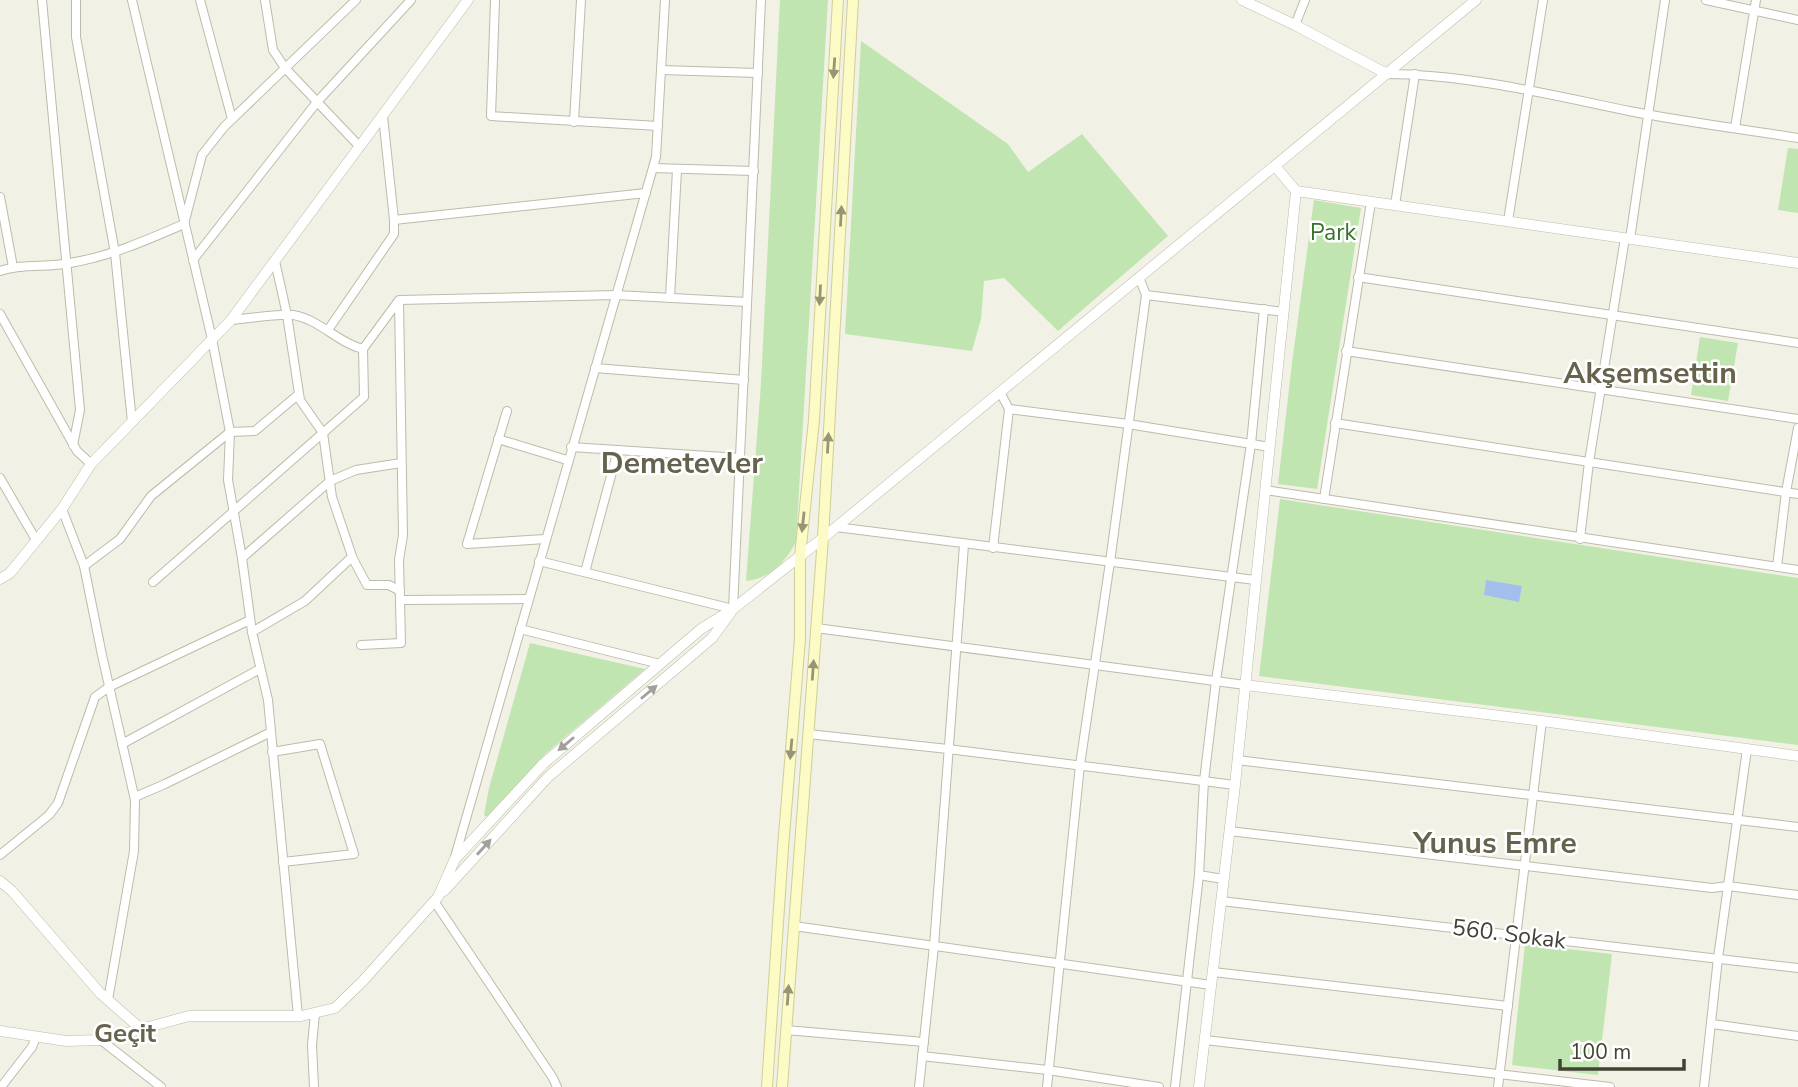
<svg xmlns="http://www.w3.org/2000/svg" width="1798" height="1087" font-family="'Nunito Sans',sans-serif">
<rect width="100%" height="100%" fill="#f2f1e6"/>
<!-- green -->
<g fill="#c1e5b0">
<path d="M780 0H828L796 542C785 563 769 579 746 581L761 383Z"/>
<path d="M861 41 1008 144 1028 172 1082 134 1168 236 1058 331 1004 278 984 281 981 319 972 351 845 334Z"/>
<path d="M1788 148 1798 149V213L1778 210Z"/>
<path d="M1314 200 1361 208 1317 489 1278 484 1292 363Z"/>
<path d="M1700 337 1738 343 1728 401 1691 395Z"/>
<path d="M1280 499 1798 578V745L1259 676Z"/>
<path d="M530 643 645 669 545 754 488 818 484 815 489 788Z"/>
<path d="M1525 944 1612 954 1598 1075 1512 1065Z"/>
</g>
<!-- water -->
<path fill="#a4bfed" d="M1486 580 1522 586 1519 602 1484 595Z"/>
<g fill="none" stroke-linecap="round" stroke-linejoin="round">
<defs>
<g id="minor">
<path d="M42 0 80 410 73 445"/>
<path d="M76 0V37L115 253 132 422"/>
<path d="M132 0 212 339 230 432 228 480 242 558 252 632 268 700 298 1016"/>
<path d="M200 0 232 119"/>
<path d="M265 0 273 50 285 68 360 147"/>
<path d="M495 0 491 116 658 126"/>
<path d="M1706 0 1798 20"/>
<path d="M1295 25 1305 0"/>
<path d="M661 70 758 73"/>
<path d="M1387 74C1465 74 1552 95 1629 111 1685 122 1742 129 1798 138"/>
<path d="M383 116 394 220 646 193"/>
<path d="M574 122 581 0"/>
<path d="M1735 128 1756 0"/>
<path d="M653 168 754 171"/>
<path d="M0 197 13 267"/>
<path d="M1395 205 1415 74"/>
<path d="M1508 221 1543 0"/>
<path d="M1630 239 1665 0"/>
<path d="M193 260 317 102 411 0"/>
<path d="M275 261 287 315 300 400 323 433 332 497 353 559 367 585H389L400 591"/>
<path d="M0 271C24 263 46 268 70 263 111 256 147 240 184 224L202 155 224 127 356 0"/>
<path d="M1358 277 1798 343"/>
<path d="M1146 295 1284 312"/>
<path d="M670 298 677 170"/>
<path d="M0 314 77 451 91 464"/>
<path d="M231 320C247 319 278 313 293 315 319 319 338 343 363 349L399 300 616 295 747 302"/>
<path d="M328 330 394 234V220"/>
<path d="M1346 351 1798 419"/>
<path d="M595 368 744 380"/>
<path d="M1009 409 1128 424 1270 447"/>
<path d="M507 411 467 544 545 539"/>
<path d="M1335 423 1798 494"/>
<path d="M498 439 567 460"/>
<path d="M571 447 740 458"/>
<path d="M0 478 36 540"/>
<path d="M1265 490 1798 570"/>
<path d="M1324 499 1371 202"/>
<path d="M62 509 84 566 102 655 135 800 134 851 108 1000"/>
<path d="M836 527 1255 580"/>
<path d="M1580 539 1589 462 1625 238"/>
<path d="M993 548 1009 409 1000 392"/>
<path d="M242 558 330 481 356 470 401 463"/>
<path d="M539 561 733 609 761 0"/>
<path d="M84 566 120 539 151 496 230 432 255 431 299 394"/>
<path d="M1777 567 1786 492 1798 428"/>
<path d="M585 572 618 450"/>
<path d="M153 582 364 397 363 349"/>
<path d="M401 600 528 599"/>
<path d="M816 628 1245 685"/>
<path d="M520 629 660 664"/>
<path d="M252 632 305 601 352 557"/>
<path d="M361 645 401 643 399 560 403 535 399 301"/>
<path d="M808 734 948 749 1235 785"/>
<path d="M122 744 260 669"/>
<path d="M272 752 320 744 354 854 283 862"/>
<path d="M1237 760 1798 827"/>
<path d="M135 797 165 784 271 732"/>
<path d="M1229 831 1712 888 1728 886 1798 895"/>
<path d="M0 855 49 815 58 803 95 697 109 687 250 620"/>
<path d="M455 857 656 157 665 0"/>
<path d="M1199 875 1223 879"/>
<path d="M434 901 553 1078 557 1087"/>
<path d="M1221 901 1798 968"/>
<path d="M794 926 1211 985"/>
<path d="M1213 972 1508 1006"/>
<path d="M1712 1024 1798 1036"/>
<path d="M786 1030 924 1042"/>
<path d="M101 1040 161 1087"/>
<path d="M1205 1040 1610 1087"/>
<path d="M922 1056 1048 1070 1159 1087"/>
<path d="M1 1087 32 1047 36 1037"/>
<path d="M314 1087 312 1045 315 1013"/>
<path d="M919 1087 934 946 964 545"/>
<path d="M1047 1087 1080 765 1110 562 1146 295 1139 277"/>
<path d="M1175 1087 1199 875 1204 781 1216 681 1251 444 1264 309"/>
<path d="M1498 1087 1542 721"/>
<path d="M1704 1087 1718 958 1747 749"/>
</g>
<g id="tertiary">
<path d="M1242 0 1295 25 1387 74"/>
<path d="M1296 191 1798 263"/>
<path d="M0 579 10 573 62 509 91 464 231 320 468 0"/>
<path d="M1245 685 1542 721 1798 756"/>
<path d="M0 881 12 891 100 993 141 1029"/>
<path d="M444 891 548 777 712 638 731 612"/>
<path d="M0 1031 66 1041 101 1040 189 1016H301L335 1008 362 982 438 897 455 859 543 764 701 629 733 609 823 538 1476 0"/>
<path d="M1199 1087 1235 785 1296 191 1275 166"/>
</g>
<g id="secondary">
<path d="M767 1087 783 848 800 639V556L814 420 838 0"/>
<path d="M782 1087 823 538 853 0"/>
</g>
</defs>
<!-- minor casing -->
<use href="#minor" stroke="#bdbba9" stroke-width="10"/>
<!-- tertiary casing -->
<use href="#tertiary" stroke="#bdbba9" stroke-width="11"/>
<!-- secondary casing -->
<use href="#secondary" stroke="#d0ce97" stroke-width="12"/>
<!-- minor -->
<use href="#minor" stroke="#fff" stroke-width="8"/>
<!-- tertiary -->
<use href="#tertiary" stroke="#fff" stroke-width="10"/>
<!-- secondary -->
<use href="#secondary" stroke="#fcfbc6" stroke-width="10"/>
</g>
<!-- one-way arrows -->
<defs><path id="oneway-solid" d="M-6-.8H1V-3.2L6.5 0L1 3.2V.8H-6Z" transform="scale(1.75)"/></defs>
<g fill="#979576">
<use href="#oneway-solid" transform="translate(834 68) rotate(94)"/>
<use href="#oneway-solid" transform="translate(841 216) rotate(-87)"/>
<use href="#oneway-solid" transform="translate(820 295) rotate(93)"/>
<use href="#oneway-solid" transform="translate(828 443) rotate(-87)"/>
<use href="#oneway-solid" transform="translate(803 522) rotate(96)"/>
<use href="#oneway-solid" transform="translate(813 670) rotate(-86)"/>
<use href="#oneway-solid" transform="translate(791 749) rotate(95)"/>
<use href="#oneway-solid" transform="translate(788 995) rotate(-86)"/>
</g>
<g fill="#a2a09a">
<use href="#oneway-solid" transform="translate(649 692) rotate(-40)"/>
<use href="#oneway-solid" transform="translate(566 744) rotate(140)"/>
<use href="#oneway-solid" transform="translate(484 847) rotate(-48)"/>
</g>
<g text-anchor="middle" dominant-baseline="central" stroke-width="5" stroke-linejoin="round" paint-order="stroke">
<!-- park labels -->
<g font-size="23" fill="#37732c" stroke="#fff">
<text x="1333" y="232">Park</text>
</g>
<!-- street labels -->
<g font-size="23" fill="#444235" stroke="#fff">
<text transform="translate(1509 934) rotate(7)">560. Sokak</text>
</g>
<!-- quarter labels -->
<g font-size="26" font-weight="bold" fill="#67624d" stroke="#fff">
<text x="125" y="1033">Geçit</text>
</g>
<!-- district labels -->
<g font-size="30" font-weight="bold" fill="#67624d" stroke="#fff">
<text x="1650" y="373">Akşemsettin</text>
<text x="682" y="463">Demetevler</text>
<text x="1495" y="843">Yunus Emre</text>
</g>
</g>
<!-- scale -->
<path d="M1560 1059v10h124v-10" fill="none" stroke="#444235" stroke-width="3.5"/>
<text x="1570" y="1059" font-size="21" fill="#444235" stroke="#ffffff" stroke-width="5" paint-order="stroke">100 m</text>
</svg>
